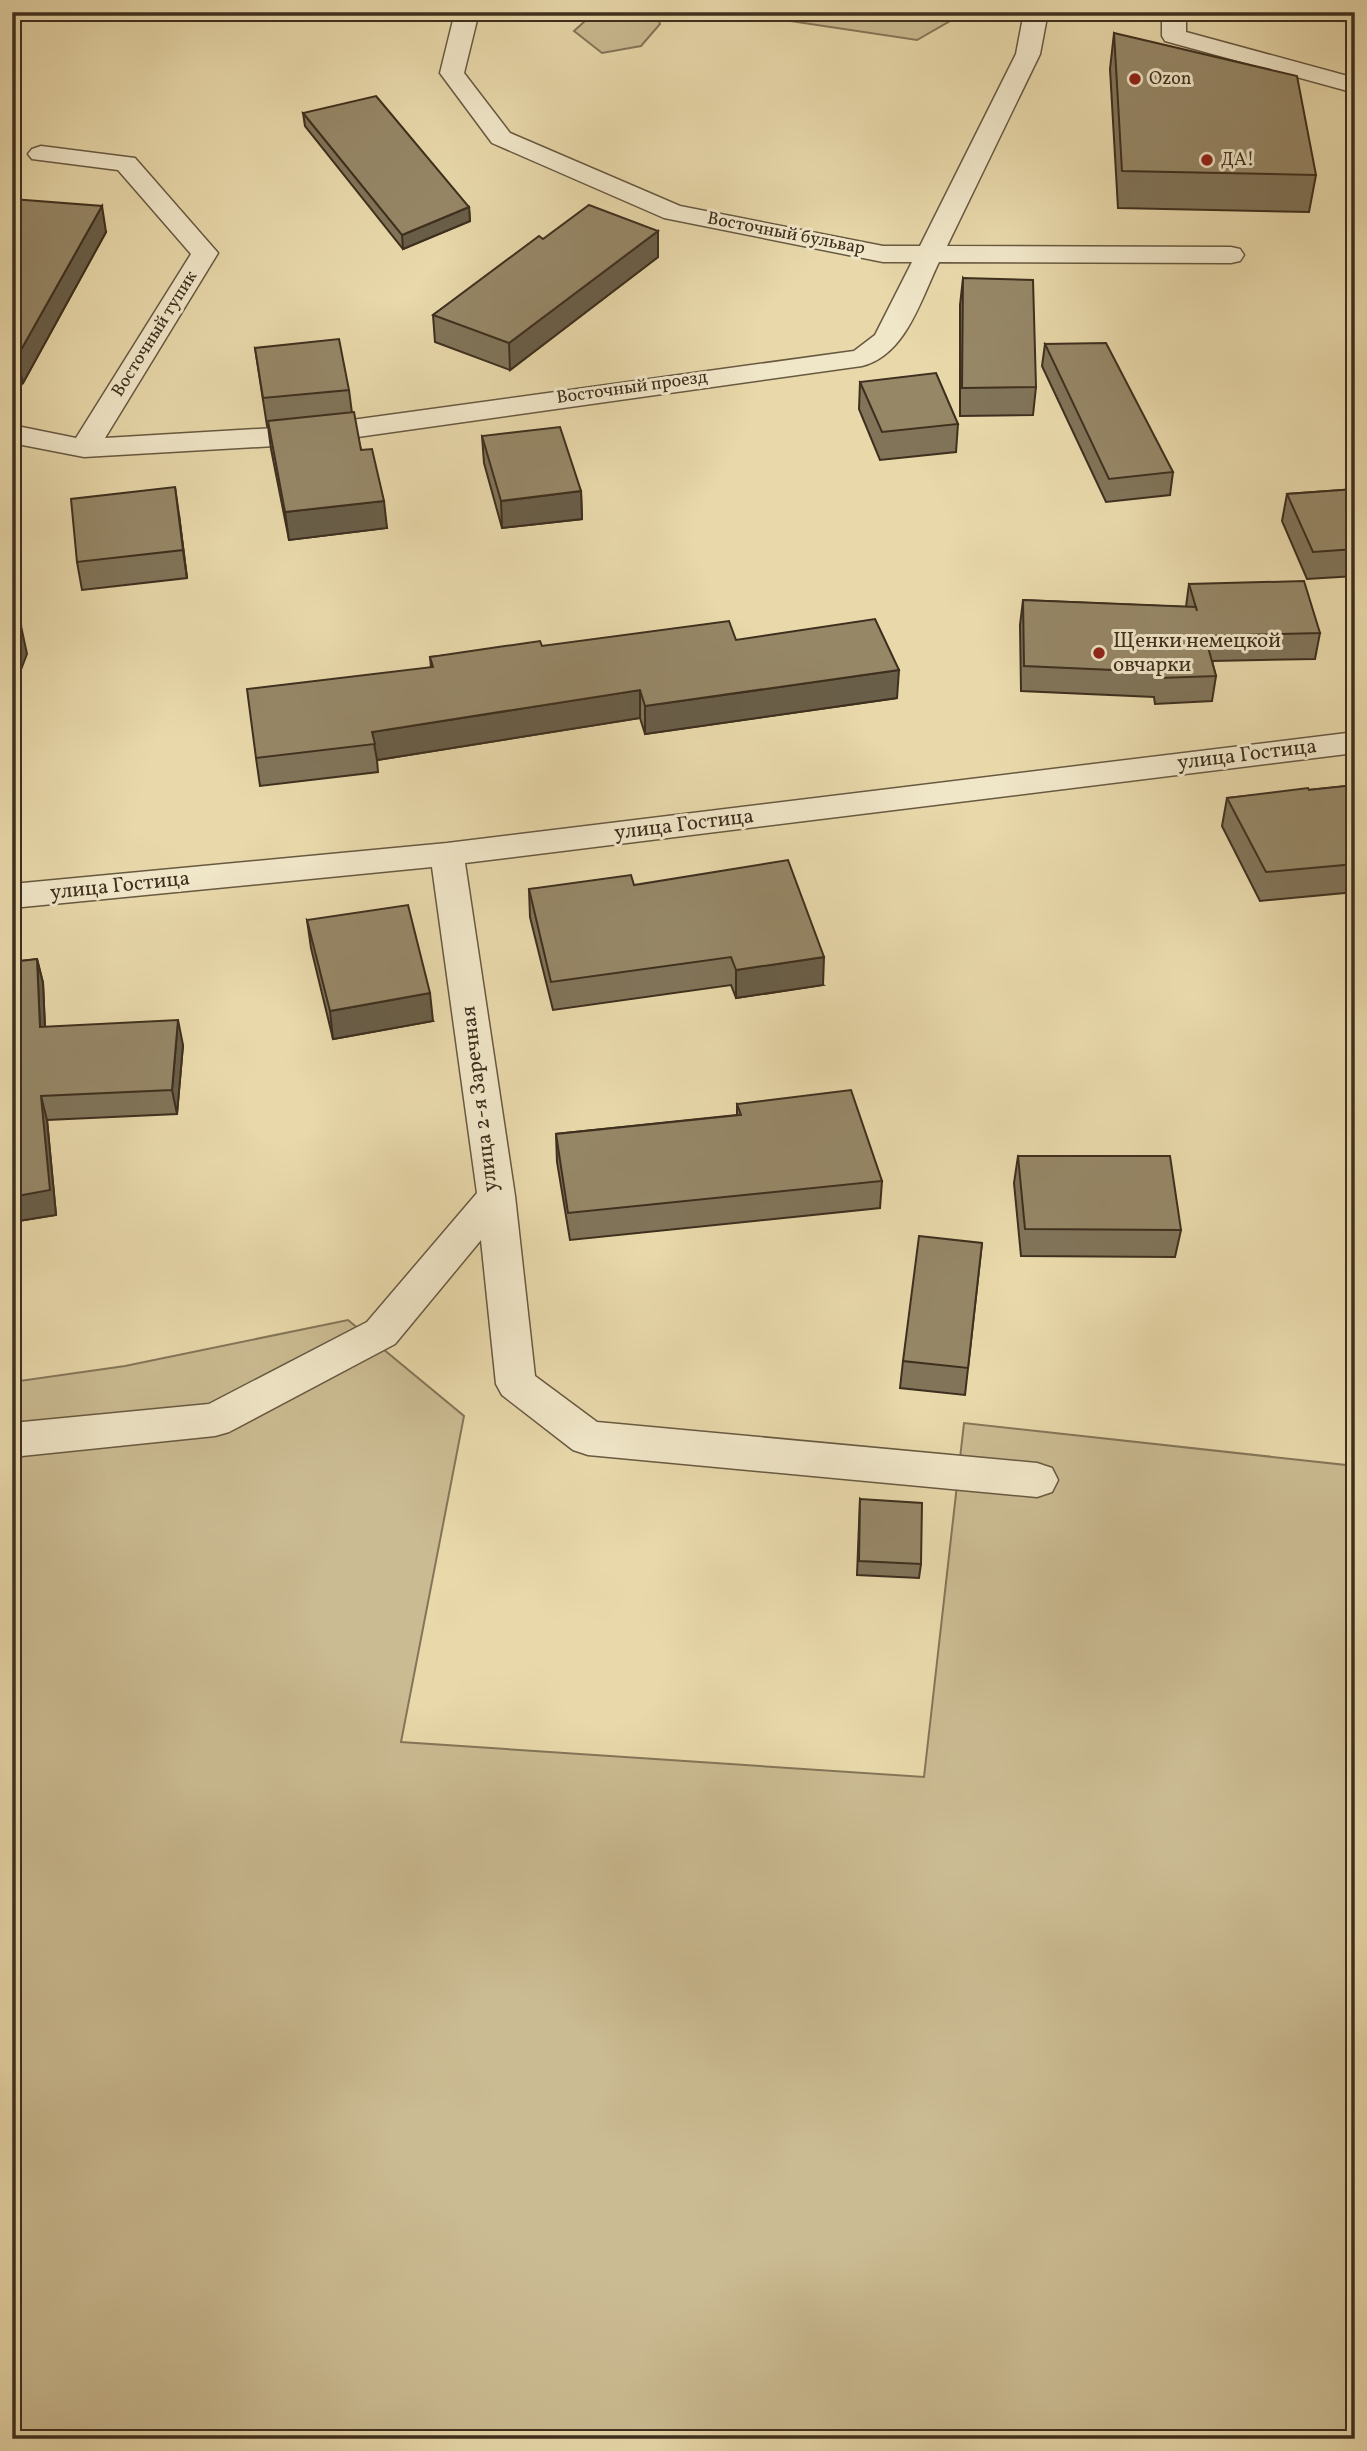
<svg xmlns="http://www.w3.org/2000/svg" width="1367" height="2451" font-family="Vollkorn,serif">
<rect width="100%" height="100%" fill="#e8d8aa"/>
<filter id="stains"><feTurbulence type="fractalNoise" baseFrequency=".00286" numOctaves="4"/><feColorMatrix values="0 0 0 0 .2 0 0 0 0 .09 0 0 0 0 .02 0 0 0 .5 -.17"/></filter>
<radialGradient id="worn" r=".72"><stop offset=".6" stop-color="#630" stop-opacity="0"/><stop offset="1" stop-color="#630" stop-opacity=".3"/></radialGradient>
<!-- green -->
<g fill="#cbbb92" stroke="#847558" stroke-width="2">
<path d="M595 12H656L660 24 641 46 602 53 574 31Z"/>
<path d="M730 12H1019V14L952 20 917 40Z"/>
<path d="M348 1320 464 1416 401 1742 924 1777 964 1423 1355 1466V2439H12V1382L125 1366Z"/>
</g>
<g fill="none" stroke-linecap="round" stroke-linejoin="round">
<defs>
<g id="minor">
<path d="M455 12H479L464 73 510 133 680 206 883 246H920L1016 54 1024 12H1048L1040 54 947 246 1231 247 1240 249 1244 255 1240 261 1231 263 939 262C921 299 906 355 862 366L308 444 84 457 12 443V425L76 438 191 254 118 170 32 159 28 154 32 149 41 146 135 158 218 253 105 438 308 426 854 351 875 335 912 262H883L664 218 492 143 440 73Z"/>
<path d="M1162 12H1186V32L1355 78V93L1165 41 1162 36Z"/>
<path d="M1355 732V753L465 863 515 1196 535 1376 597 1422 1037 1463 1052 1468 1058 1480 1052 1492 1037 1497 588 1455 573 1450 502 1395 496 1384 481 1240 395 1344 229 1432 215 1436 12 1457V1423L209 1404 367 1322 477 1193 432 867 12 908V884L447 843Z"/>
</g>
</defs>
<!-- minor casing -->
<use href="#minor" stroke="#685941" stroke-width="3"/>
<!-- minor -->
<use href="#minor" fill="#f0e6c8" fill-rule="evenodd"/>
</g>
<!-- wall -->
<g fill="#817459" stroke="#3e2f1e" stroke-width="2">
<path d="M1114 33 1316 175 1309 212 1118 208 1110 69Z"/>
<path d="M303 113 469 207 470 221 403 249 305 126Z"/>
<path d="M12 199 106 232 23 383 12 382Z"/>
<path d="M658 231V257L510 370 435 342 433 315 543 239Z"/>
<path d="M963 278 1036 387 1033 415 960 416V305Z"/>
<path d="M1045 344 1173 472 1170 495 1106 502 1042 366Z"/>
<path d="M255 348 349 390 352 413 361 450 387 528 289 540 271 449 268 426H267Z"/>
<path d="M860 382 958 424 956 452 880 460 859 409Z"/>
<path d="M482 436 581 491 582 519 502 528 484 463Z"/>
<path d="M1355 489V576L1307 579 1282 521 1287 494Z"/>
<path d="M179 515 187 578 82 590 77 562Z"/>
<path d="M1189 584 1320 633 1315 659 1212 661 1216 676 1212 701 1155 704 1154 697 1021 691 1020 625 1023 600 1186 607Z"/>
<path d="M736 640 897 698 645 734 640 718 377 760 378 772 260 786 256 758 431 667 430 657 542 646Z"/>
<path d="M1355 785V892L1260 901 1222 826 1227 798Z"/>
<path d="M634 885 823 985 736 998 731 985 553 1010 530 917 529 889Z"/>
<path d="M307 920 433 1021 333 1039 311 948Z"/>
<path d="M37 959 43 983 45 1027 183 1045 177 1114 47 1120 56 1215 12 1222V962Z"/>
<path d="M737 1104 882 1181 880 1208 570 1240 557 1162 556 1134 737 1115Z"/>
<path d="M1018 1156 1181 1230 1175 1257 1021 1256 1014 1183Z"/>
<path d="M982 1243 965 1395 900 1388 903 1361Z"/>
<path d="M860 1499 921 1564 919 1578 857 1575Z"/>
</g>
<!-- shaded-wall -->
<g fill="#695e48" stroke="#3e2f1e" stroke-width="2">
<path d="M102 206 106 232 23 383 17 357Z"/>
<path d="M469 207 470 221 403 249 402 235Z"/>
<path d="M658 231V257L510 370 509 343Z"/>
<path d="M175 487 179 515 187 578 183 550Z"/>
<path d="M581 491 582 519 502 528 501 501Z"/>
<path d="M384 501 387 528 289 540 285 512Z"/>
<path d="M21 626 27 654 12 693V649Z"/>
<path d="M899 670 897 698 645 734V706Z"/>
<path d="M640 690V718L377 760 372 732Z"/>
<path d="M824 957 823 985 736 998V970Z"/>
<path d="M37 959 43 983 46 1052 40 1027Z"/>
<path d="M430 993 433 1021 333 1039 330 1011Z"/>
<path d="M178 1020 183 1045 177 1114 172 1090Z"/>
<path d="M41 1096 47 1120 56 1215 12 1222V1197Z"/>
</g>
<!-- building -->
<g fill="#968767" stroke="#3e2f1e" stroke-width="2">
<path d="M1114 33 1297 76 1316 175 1122 171Z"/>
<path d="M376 96 469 207 402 235 303 113Z"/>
<path d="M12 199 102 206 17 357 12 356Z"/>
<path d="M589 205 658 231 509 343 433 315 539 236 543 239Z"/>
<path d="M963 278 1033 280 1036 387 962 388Z"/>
<path d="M339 339 349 390 263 398 255 348Z"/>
<path d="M1106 343 1173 472 1109 479 1045 344Z"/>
<path d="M936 373 958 424 882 432 860 382Z"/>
<path d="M354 412 361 450 372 449 384 501 285 512 268 421Z"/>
<path d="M560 427 581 491 501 501 482 436Z"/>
<path d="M175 487 183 550 77 562 71 499Z"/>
<path d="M1355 489V549L1313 552 1287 494Z"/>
<path d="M1304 581 1320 633 1205 636 1216 676 1159 678 1158 672 1024 666 1023 600 1196 607 1197 611 1189 584Z"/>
<path d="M875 619 899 670 645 706 640 690 372 732 375 744 256 758 247 689 433 667 430 657 540 641 542 646 729 621 736 640Z"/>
<path d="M12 626H21L12 649Z"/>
<path d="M1355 785V864L1266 872 1227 798 1308 788 1309 790Z"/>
<path d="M788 860 824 957 736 970 731 957 551 982 529 889 631 875 634 885Z"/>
<path d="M408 905 430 993 330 1011 307 920Z"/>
<path d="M37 959 40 1027 178 1020 172 1090 41 1096 50 1190 12 1197V962Z"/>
<path d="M851 1090 882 1181 568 1213 556 1134 741 1115 737 1104Z"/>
<path d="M1018 1156H1170L1181 1230 1025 1229Z"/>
<path d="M919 1236 982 1243 968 1368 903 1361Z"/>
<path d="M860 1499 922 1503 921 1564 859 1561Z"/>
</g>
<!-- markers -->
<g fill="#8f2418" stroke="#f0e6c8" stroke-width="2.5">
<circle cx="1135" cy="79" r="7"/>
<circle cx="1207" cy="160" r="7"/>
<circle cx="1099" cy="653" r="7"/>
</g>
<g text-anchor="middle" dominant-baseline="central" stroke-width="6" stroke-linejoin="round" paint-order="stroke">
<!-- far-poi labels -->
<g font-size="18" fill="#3e2f1e" stroke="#f0e6c8" text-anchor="start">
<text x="1149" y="79">Ozon</text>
<text x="1221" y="160">ДА!</text>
</g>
<!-- far-street labels -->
<g font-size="18" fill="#3e2f1e" stroke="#f0e6c8">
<text transform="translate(786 234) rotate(11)">Восточный бульвар</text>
<text transform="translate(155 334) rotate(-58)">Восточный тупик</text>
<text transform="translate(632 388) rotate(-8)">Восточный проезд</text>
</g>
<!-- poi labels -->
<g font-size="21" fill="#3e2f1e" stroke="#f0e6c8" text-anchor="start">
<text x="1113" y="641">Щенки немецкой<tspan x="1113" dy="24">овчарки</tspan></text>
</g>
<!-- street labels -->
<g font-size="21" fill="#3e2f1e" stroke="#f0e6c8">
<text transform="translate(1247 755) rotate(-7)">улица Гостица</text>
<text transform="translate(684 825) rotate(-7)">улица Гостица</text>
<text transform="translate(120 886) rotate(-6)">улица Гостица</text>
<text transform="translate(480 1099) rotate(-97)">улица 2-я Заречная</text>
</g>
</g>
<!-- margin -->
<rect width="1367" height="2451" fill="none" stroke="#e8d8aa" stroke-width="42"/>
<rect x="14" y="14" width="1339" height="2423" fill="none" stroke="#3e2f1e" stroke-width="3.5"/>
<rect x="21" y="21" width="1325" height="2409" fill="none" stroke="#3e2f1e" stroke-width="2"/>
<rect width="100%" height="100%" filter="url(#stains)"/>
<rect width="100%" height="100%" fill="url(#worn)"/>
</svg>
